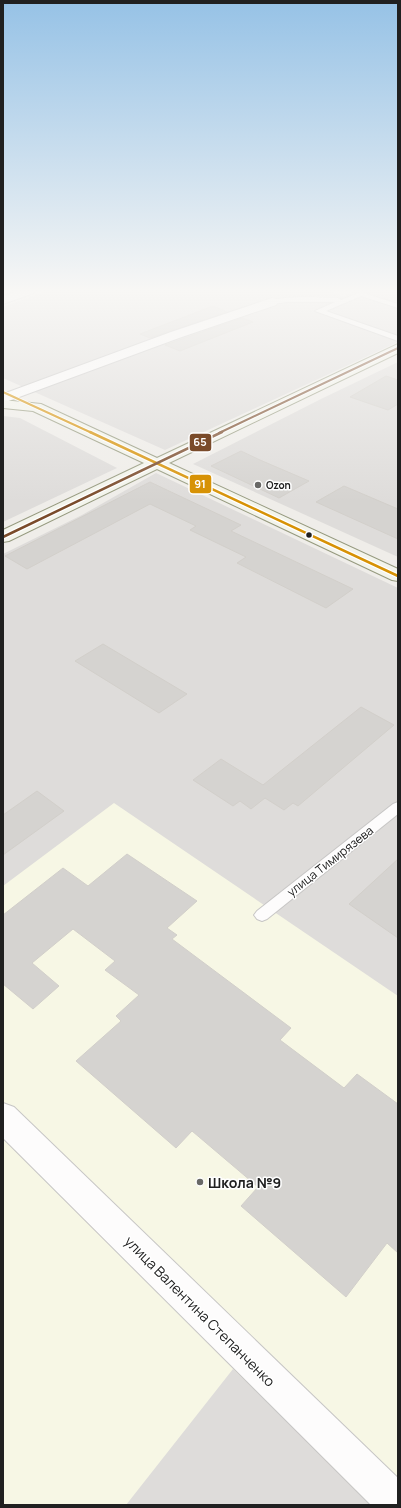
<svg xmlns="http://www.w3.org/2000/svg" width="401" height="1508" font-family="Manrope,sans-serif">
<rect width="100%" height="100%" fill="#efede9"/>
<!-- residential -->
<g fill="#dedcda">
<path d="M47 291H331L342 297 355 291H398V342L165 450 3 378V307Z"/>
<path d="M398 362V557L193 464 321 399Z"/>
<path d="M3 416 20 418 117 468 3 522Z"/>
<path d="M156 473 398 588V1505H3V554L82 515Z"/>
</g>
<!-- education -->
<path fill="#f7f7e5" d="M114 803 398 996V1505H373L233 1369 126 1505H3V886Z"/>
<!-- building -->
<g fill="#d5d3d0" stroke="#d2cfca">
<path d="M213 306 227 312 150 338 140 334Z"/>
<path d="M242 318 253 322 180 351 165 345Z"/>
<path d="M386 376 398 380V404L388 410 350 397Z"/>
<path d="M241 451 260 460 309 481 279 498 211 466Z"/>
<path d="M150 482 241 525 231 531 353 589 326 608 237 563 246 557 190 530 196 526 150 504 27 569 5 556Z"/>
<path d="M344 486 398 509V539L316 502Z"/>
<path d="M103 644 187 694 159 713 75 661Z"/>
<path d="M361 707 394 725 298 806 293 803 284 810 265 798 251 809 240 801 233 806 193 780 221 759 263 785Z"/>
<path d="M37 791 64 811 3 855V815Z"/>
<path d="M127 854 197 901 167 928 177 935 172 939 291 1028 280 1040 344 1088 357 1074 398 1104V1253L387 1243 346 1297 241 1206 258 1187 192 1131 176 1148 76 1061 121 1021 116 1016 139 995 105 970 115 961 73 929 32 963 59 986 33 1009 3 984V915L63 868 88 886Z"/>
<path d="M398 859V938L349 904Z"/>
</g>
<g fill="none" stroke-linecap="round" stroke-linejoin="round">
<defs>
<g id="lane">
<path d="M361 292 398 304V308L361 296 326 311 398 336V341L315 311 335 302H287L272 304 268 302C278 295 324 298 338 298L341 300Z"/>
<path d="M398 802V814L267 919 262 921 257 919 254 915 257 911 393 804Z"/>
</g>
<g id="street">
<path d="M18 291H36L34 293 3 304V296Z"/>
<path d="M272 298 276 299 278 302 276 305 179 338 3 403V394L171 332Z"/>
<path d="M3 1103 14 1107 398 1478V1505H371L3 1138Z"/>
</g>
<path id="secondary" d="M398 344V353L169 463 398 569V581L392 580 157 469 9 541 3 542V530L144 463 33 411 3 408V400L41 404 157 458Z"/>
</defs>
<!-- lane casing -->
<use href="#lane" stroke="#c7c6c5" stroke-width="2"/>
<!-- street casing -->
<use href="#street" stroke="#c7c6c5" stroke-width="2"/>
<!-- secondary casing -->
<use href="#secondary" stroke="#969a7f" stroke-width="2"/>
<!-- lane -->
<use href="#lane" fill="#fdfcfc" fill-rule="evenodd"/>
<!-- street -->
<use href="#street" fill="#fdfcfc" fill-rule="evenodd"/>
<!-- secondary -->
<use href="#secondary" fill="#f3f4ec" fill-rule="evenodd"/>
<defs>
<path id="bus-1-far1" d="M3 392 92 433"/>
<path id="bus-1" d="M90 432 398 576"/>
<path id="bus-2-far1" d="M219 433 398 348"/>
<path id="bus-2" d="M3 537 222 432"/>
</defs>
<!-- bus-1-far1 casing -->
<use href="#bus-1-far1" stroke="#fff" stroke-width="4"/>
<!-- bus-1 casing -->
<use href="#bus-1" stroke="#fff" stroke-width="5"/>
<!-- bus-2-far1 casing -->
<use href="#bus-2-far1" stroke="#fff" stroke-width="4"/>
<!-- bus-2 casing -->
<use href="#bus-2" stroke="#fff" stroke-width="5"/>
<!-- bus-1-far1 -->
<use href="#bus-1-far1" stroke="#d79205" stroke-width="2"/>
<!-- bus-1 -->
<use href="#bus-1" stroke="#d79205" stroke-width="2.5"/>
<!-- bus-2-far1 -->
<use href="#bus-2-far1" stroke="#7a4b2a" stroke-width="2"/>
<!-- bus-2 -->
<use href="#bus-2" stroke="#7a4b2a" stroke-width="2.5"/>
</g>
<!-- sky -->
<linearGradient id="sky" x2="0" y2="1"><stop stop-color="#96c2e6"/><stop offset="0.58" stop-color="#f8f7f5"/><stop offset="1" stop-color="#f8f7f5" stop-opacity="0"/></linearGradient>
<rect width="401" height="502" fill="url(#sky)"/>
<!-- markers -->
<g fill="#686866" stroke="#fff" stroke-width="1.5">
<circle cx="258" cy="485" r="4"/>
<circle cx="200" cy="1182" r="4"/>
</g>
<circle fill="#202020" stroke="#fff" stroke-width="1.5" cx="309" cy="535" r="3.5"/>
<g text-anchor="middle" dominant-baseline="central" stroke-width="3" stroke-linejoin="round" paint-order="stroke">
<!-- far-poi labels -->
<g font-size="10" font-weight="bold" fill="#202020" stroke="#fff" text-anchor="start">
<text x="266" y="485">Ozon</text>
</g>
<!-- street labels -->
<g font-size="12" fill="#202020" stroke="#fff">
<text transform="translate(330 861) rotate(-38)">улица Тимирязева</text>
</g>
<!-- near-poi labels -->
<g font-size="14" font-weight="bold" fill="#202020" stroke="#fff" text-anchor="start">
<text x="208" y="1182">Школа №9</text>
</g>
<!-- near-street labels -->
<g font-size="14" fill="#202020" stroke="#fff">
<text transform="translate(200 1311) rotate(45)">улица Валентина Степанченко</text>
</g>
</g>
<g stroke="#fff" stroke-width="1.5">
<rect x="189" y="433" width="23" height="19" rx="4" fill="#7a4b2a"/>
<rect x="189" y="474" width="23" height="20" rx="4" fill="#d79205"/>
</g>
<g font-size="11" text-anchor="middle" font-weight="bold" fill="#fff">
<text x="200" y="446">65</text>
<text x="200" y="488">91</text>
</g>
<!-- border -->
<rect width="401" height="1508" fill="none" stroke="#202020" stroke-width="8"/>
</svg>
